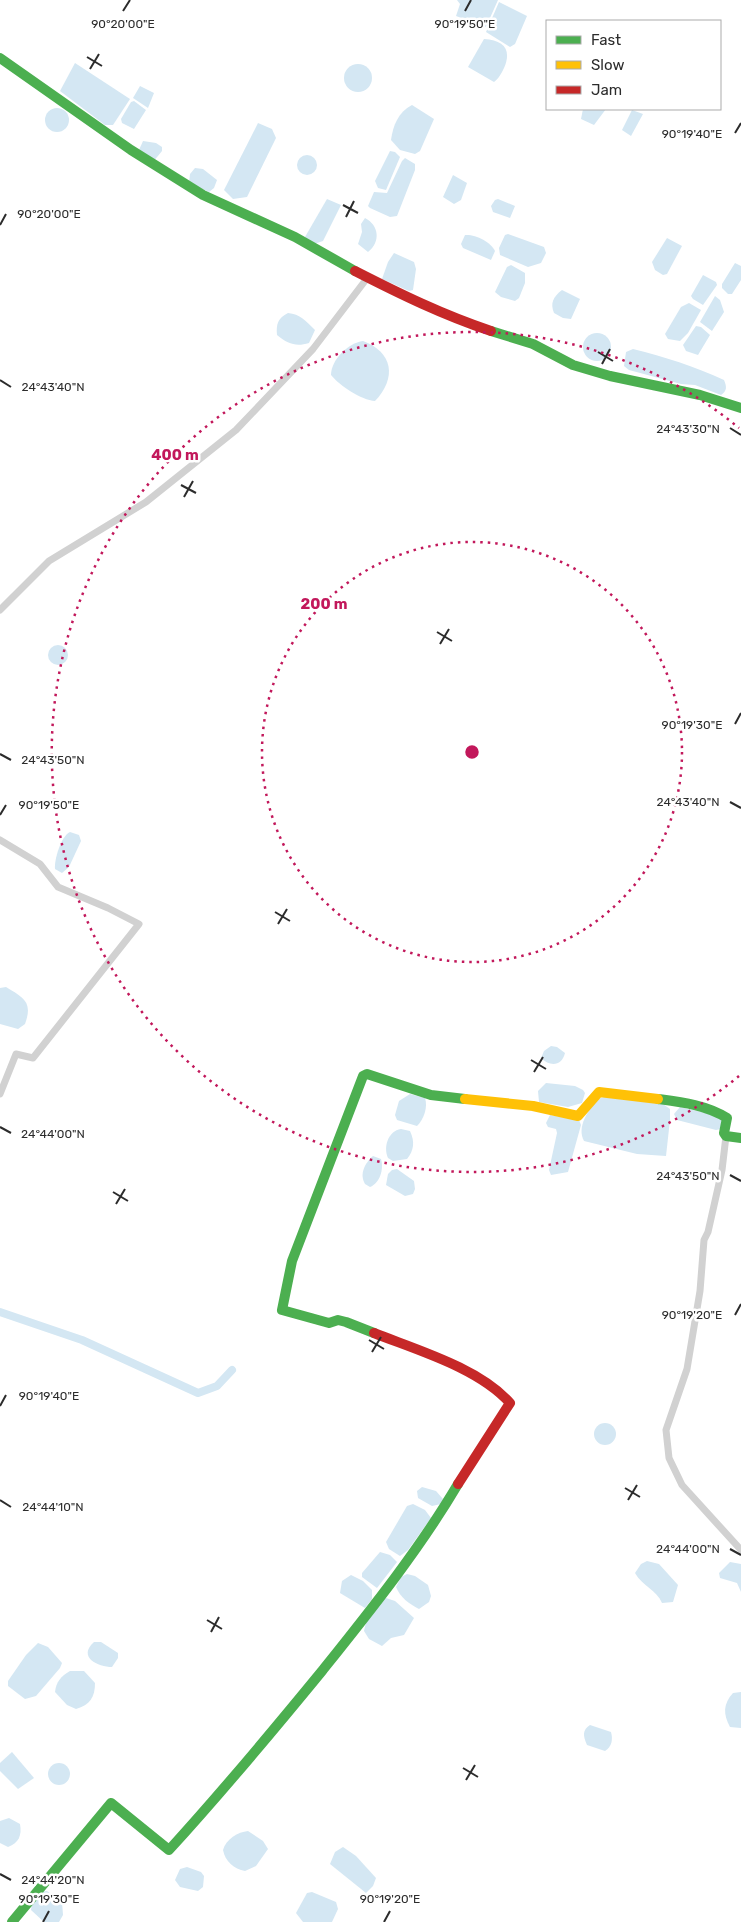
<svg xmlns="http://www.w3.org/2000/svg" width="741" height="1922" font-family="Rubik,sans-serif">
<rect width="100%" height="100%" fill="#fff"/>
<!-- water -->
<g fill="#d4e7f3">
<path d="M457 0H498L486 27 456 16 460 4Z"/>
<path d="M499 2 527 16 515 44 510 47 486 32Z"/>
<path d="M484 39C504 40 512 50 504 68 501 74 499 78 494 82L468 67Z"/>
<path d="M75 63 130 99 113 125H105L60 91Z"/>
<circle cx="358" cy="78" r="14"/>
<path d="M140 86 154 93 148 108 133 98Z"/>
<path d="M134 101 146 110 134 129 122 123 121 119 131 102Z"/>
<path d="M412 105 434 119 420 151 415 154 400 150 391 140C393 126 398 112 412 105Z"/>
<circle cx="57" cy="120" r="12"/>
<path d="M583 109H606L594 125 581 119Z"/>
<path d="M632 110 643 114 631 136 622 130Z"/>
<path d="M258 123 272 129 276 138 247 197 233 199 224 190Z"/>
<path d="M143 141 156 143 162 147V151L153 162 139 150Z"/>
<path d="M390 151 395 152 400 157 386 190 378 188 375 181Z"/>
<circle cx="307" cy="165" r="10"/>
<path d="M405 158 415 164V170L397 216 390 217 370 208 368 206 374 192 387 193 402 161Z"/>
<path d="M195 168 203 169 217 180 214 188 209 192 189 183 190 174Z"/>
<path d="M453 175 467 183 461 200 454 204 443 197Z"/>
<path d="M327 199 341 205 323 241 314 244 305 237Z"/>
<path d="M498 199 515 206 510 218 493 212 491 206 495 200Z"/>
<path d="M365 218C379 225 381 242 368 252L358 244 362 232 361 224Z"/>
<path d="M508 234 544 247 546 253 541 263 528 267 500 255 499 248 505 235Z"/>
<path d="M465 235C475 234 491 242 495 251L491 260 463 248 461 244Z"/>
<path d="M667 238 682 246 667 274 663 275 655 270 652 262Z"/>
<path d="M394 253 414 262 416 269 413 290 409 291 382 279 388 262Z"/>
<path d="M735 263 741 266V280L732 294H728L722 288V284Z"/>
<path d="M511 265 525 273V283L519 298 515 301 501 297 495 292 507 267Z"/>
<path d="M703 275 716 282 717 285 703 305 693 299 691 296Z"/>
<path d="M562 290 580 299 571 319 563 318 554 313C550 303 553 297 562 290Z"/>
<path d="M715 296 720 300 724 312 712 331 700 322Z"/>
<path d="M689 303 701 310 688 333 680 341 668 339 665 334 681 307Z"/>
<path d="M288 313C300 314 306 321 315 330L309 343C296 347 288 344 277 335 276 324 278 318 288 313Z"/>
<path d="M696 326 701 327 710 335 698 355 686 351 683 345Z"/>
<circle cx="597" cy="347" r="14"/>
<path d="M363 341C393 352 397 378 375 401 361 400 340 386 331 375 331 360 348 343 363 341Z"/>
<path d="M633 349C665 357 694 366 724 380 727 387 727 391 721 395L695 385 681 384 629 370 624 366 626 352Z"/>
<circle cx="58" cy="655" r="10"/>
<path d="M70 832 79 835 81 841 69 867 62 873 55 869C54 860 61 836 70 832Z"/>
<path d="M6 987C24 998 33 1002 25 1024L18 1029 0 1024V988Z"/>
<path d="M551 1046 557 1047 565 1053C562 1066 550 1067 541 1058L544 1051Z"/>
<path d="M546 1083 575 1086 583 1090 585 1093 582 1103 568 1107 539 1102 538 1091Z"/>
<path d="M410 1094 425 1098C428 1107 424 1119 417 1126L397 1120 395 1115 399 1101Z"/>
<path d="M604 1097 663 1104 670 1109V1120L666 1156 637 1154 584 1141C576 1127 589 1109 598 1099Z"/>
<path d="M680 1107 723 1117 721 1129 716 1130 677 1120 674 1114Z"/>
<path d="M550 1115 579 1120 581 1125 568 1172 551 1175 549 1170 557 1133 556 1129 548 1127 546 1123Z"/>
<path d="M401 1129 410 1131C415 1142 414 1150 407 1159L393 1161 388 1158C383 1147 388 1131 401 1129Z"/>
<path d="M373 1156 381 1159C384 1169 380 1183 370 1187L365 1184C359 1174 365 1163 373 1156Z"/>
<path d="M397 1169 414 1181 415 1189 413 1194 405 1196 386 1185 388 1174 392 1170Z"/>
<circle cx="605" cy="1434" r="11"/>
<path d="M422 1487 436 1491 443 1499 441 1504 432 1506 418 1498 417 1491Z"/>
<path d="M413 1504 425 1510 431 1518 408 1550 400 1556 389 1549 386 1542 407 1506Z"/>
<path d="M380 1552 390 1555 397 1562 377 1588 362 1577V1573Z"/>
<path d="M647 1561 659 1564 678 1585 673 1602 662 1603C657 1590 642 1586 635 1573L641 1564Z"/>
<path d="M730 1562 741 1564V1592L737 1583 720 1578 719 1573Z"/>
<path d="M407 1574 415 1576 428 1585 431 1596 429 1602 419 1609C409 1604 400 1597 396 1587L401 1577Z"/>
<path d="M351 1575 363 1581 372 1590V1599L365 1608 340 1593 342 1581Z"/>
<path d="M386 1598 395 1601 414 1618 404 1635 391 1638 382 1646 369 1639 364 1631C366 1619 374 1604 386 1598Z"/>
<path d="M94 1642H101L118 1653V1658L112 1667C98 1667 77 1657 94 1642Z"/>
<path d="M38 1643 48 1647 62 1663 60 1668 36 1696 25 1699 8 1686V1681L26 1655Z"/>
<path d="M70 1671H84L95 1683C95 1697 90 1705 76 1709L67 1705 55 1692C56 1682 61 1676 70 1671Z"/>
<path d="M741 1692V1728L730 1727C723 1714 723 1704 733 1693Z"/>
<path d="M590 1725 611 1732C613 1739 612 1747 605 1751L587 1745C583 1736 582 1730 590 1725Z"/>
<path d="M12 1752 34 1778 18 1789 0 1771V1763Z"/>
<circle cx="59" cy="1774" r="11"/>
<path d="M9 1818 20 1824C22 1835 19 1843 8 1847L0 1843V1821Z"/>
<path d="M248 1831 263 1841 268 1849 256 1866 245 1871C234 1869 225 1861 223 1850 226 1839 238 1832 248 1831Z"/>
<path d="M343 1847 356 1856 376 1878 373 1886 366 1893 330 1864 335 1852Z"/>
<path d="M187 1867 201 1872 204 1876 203 1887 198 1891 180 1887 175 1880 180 1869Z"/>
<path d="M47 1891 62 1902 63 1915 59 1922H44L31 1910 32 1903 41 1892Z"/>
<path d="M312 1892 336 1902 338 1909 332 1922H303L296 1913 307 1893Z"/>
</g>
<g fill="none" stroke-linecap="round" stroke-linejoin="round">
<!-- canal -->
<path stroke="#d4e7f3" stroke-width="8" d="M0 1312 82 1340 198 1393 217 1386 232 1370"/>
<!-- street -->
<g stroke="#d1d1d1" stroke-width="7">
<path d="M0 610 49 561 146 502 236 430 313 349 368 277"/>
<path d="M0 840 40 864 58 887 108 908 139 924 33 1058 16 1054 0 1094"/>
<path d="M726 1136 722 1170 708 1232 704 1240 700 1291 687 1369 666 1430 669 1458 682 1485 741 1550"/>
</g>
<!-- fast -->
<g stroke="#4caf50" stroke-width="10">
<path d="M0 58 131 150 203 195 295 237 355 271"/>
<path d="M491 331 533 344 573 365 610 376 700 395 741 408"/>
<path d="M658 1099C681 1102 707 1105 727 1118L724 1133 726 1136 741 1138"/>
<path d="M374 1333 346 1322 338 1320 329 1323 282 1310 292 1261 363 1076 367 1074 431 1095 465 1099"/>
<path d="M12 1922 111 1803 169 1850C222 1792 272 1732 322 1671 370 1611 419 1550 458 1484"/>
</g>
<!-- slow -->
<path stroke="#ffc107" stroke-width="10" d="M465 1099 533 1106 578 1116 599 1092 658 1099"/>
<!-- jam -->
<g stroke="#c62828" stroke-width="10">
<path d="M355 271C400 294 443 315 491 331"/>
<path d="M374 1333C417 1350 479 1368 510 1403L458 1484"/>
</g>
</g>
<!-- ticks -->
<path fill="none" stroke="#2c2c2c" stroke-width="2" d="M123 11 130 0M465 11 471 0M87 57 102 66M90 69 99 54M735 133 741 123M343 205 358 213M346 217 354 201M0 225 6 214M598 352 613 361M602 364 610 349M0 380 11 387M730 428 741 435M181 485 196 493M184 497 193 481M437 632 452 641M440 644 449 629M735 724 741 713M0 754 11 760M730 802 741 808M0 815 6 805M275 912 290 921M278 924 287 909M531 1060 546 1069M534 1072 543 1057M0 1127 11 1133M730 1175 741 1181M113 1192 128 1201M116 1204 125 1189M735 1315 741 1304M369 1340 384 1349M372 1352 381 1337M0 1406 6 1395M625 1488 640 1497M0 1500 11 1507M628 1500 637 1485M730 1549 741 1555M207 1620 222 1629M211 1632 219 1617M463 1768 478 1777M466 1780 475 1765M0 1874 11 1880M43 1922 49 1911M384 1922 390 1911"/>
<!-- distance rings -->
<g fill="none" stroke="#c2185b" stroke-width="2.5" stroke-dasharray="2.5 5">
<circle cx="472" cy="752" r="210"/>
<path d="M739 1076A420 420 0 1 1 739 428"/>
</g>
<g font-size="12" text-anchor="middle" fill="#2c2c2c" stroke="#fff" stroke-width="5" stroke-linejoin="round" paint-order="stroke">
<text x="123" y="28">90°20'00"E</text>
<text x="465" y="28">90°19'50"E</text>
<text x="692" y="138">90°19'40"E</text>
<text x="49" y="218">90°20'00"E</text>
<text x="53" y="391">24°43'40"N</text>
<text x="688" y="433">24°43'30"N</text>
<text x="692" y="729">90°19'30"E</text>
<text x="53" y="764">24°43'50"N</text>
<text x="688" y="806">24°43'40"N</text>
<text x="49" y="809">90°19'50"E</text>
<text x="53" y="1138">24°44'00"N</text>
<text x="688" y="1180">24°43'50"N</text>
<text x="692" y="1319">90°19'20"E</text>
<text x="49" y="1400">90°19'40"E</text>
<text x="53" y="1511">24°44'10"N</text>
<text x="688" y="1553">24°44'00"N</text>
<text x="53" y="1884">24°44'20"N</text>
<text x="49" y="1903">90°19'30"E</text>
<text x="390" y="1903">90°19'20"E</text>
</g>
<circle cx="472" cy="752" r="8" fill="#c2185b" stroke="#fff" stroke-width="2.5"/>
<g font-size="15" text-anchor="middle" font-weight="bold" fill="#c2185b" stroke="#fff" stroke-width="5" stroke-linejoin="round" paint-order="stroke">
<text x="175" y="460">400 m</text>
<text x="324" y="609">200 m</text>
</g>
<!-- legend -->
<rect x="546" y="20" width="175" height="90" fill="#ffffff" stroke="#ababab"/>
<rect x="556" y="36" width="25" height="8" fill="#4caf50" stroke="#ababab"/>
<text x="591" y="45" font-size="15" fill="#2c2c2c">Fast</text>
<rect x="556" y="61" width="25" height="8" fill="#ffc107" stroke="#ababab"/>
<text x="591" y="70" font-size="15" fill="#2c2c2c">Slow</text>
<rect x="556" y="86" width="25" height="8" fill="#c62828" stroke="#ababab"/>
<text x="591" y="95" font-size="15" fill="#2c2c2c">Jam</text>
</svg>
